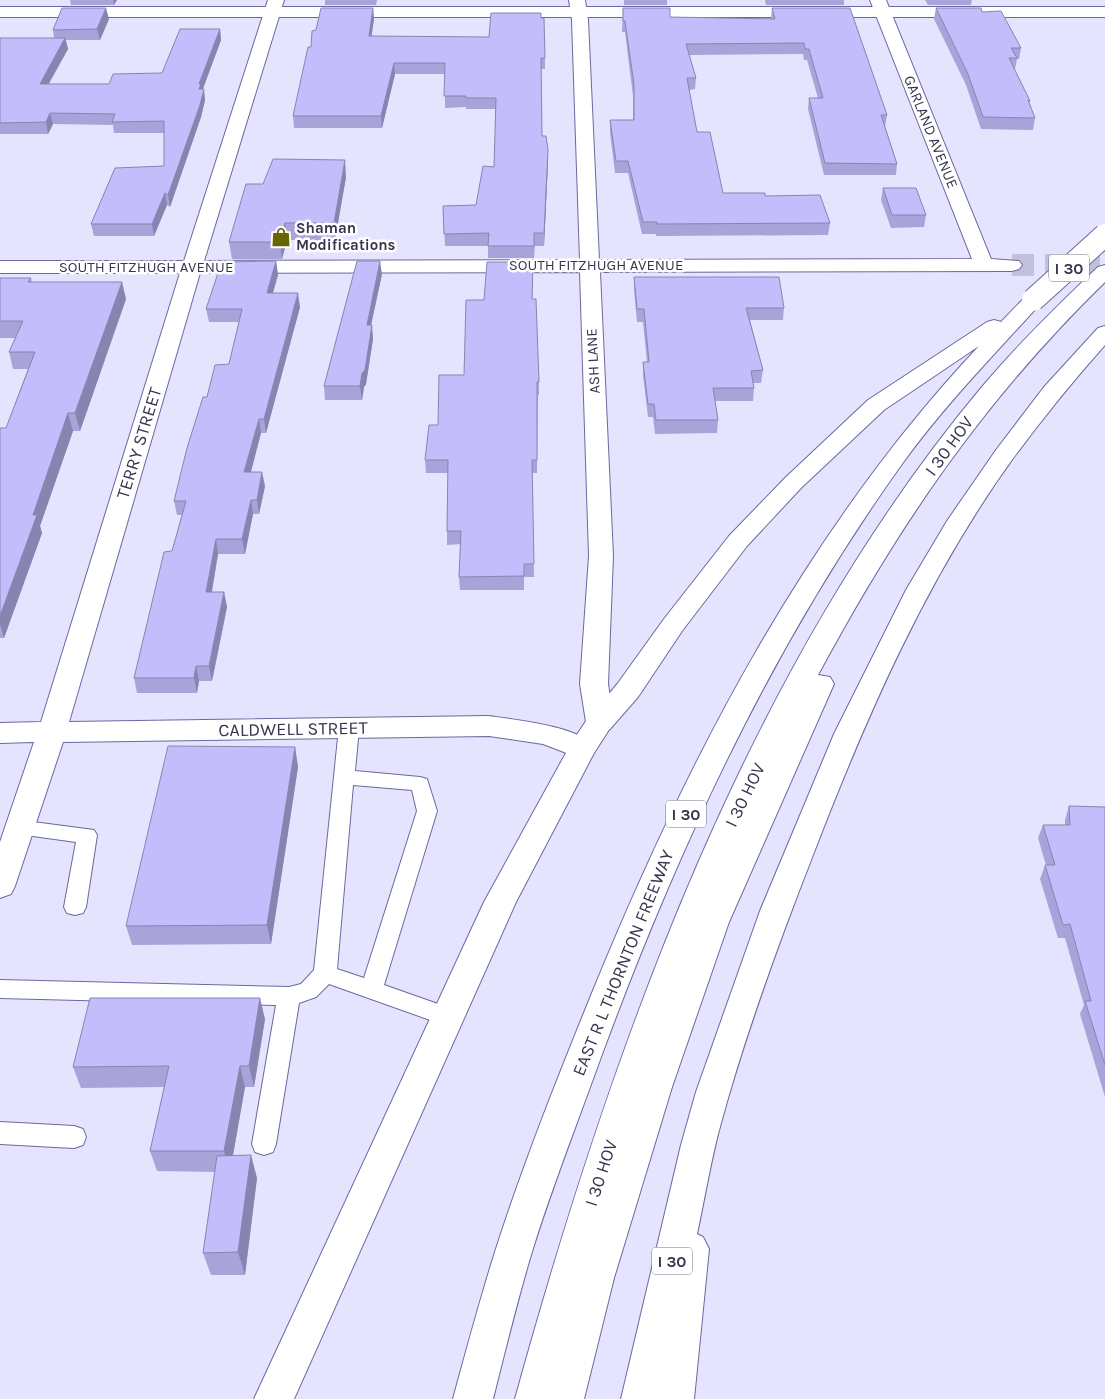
<svg xmlns="http://www.w3.org/2000/svg" width="1105" height="1399" font-family="Karla,sans-serif">
<rect width="100%" height="100%" fill="#e5e4fe"/>
<g fill="none" stroke-linecap="round" stroke-linejoin="round">
<!-- street-tunnel -->
<path stroke="#c2c1db" stroke-width="22" stroke-dasharray="22 11" stroke-linecap="butt" d="M1012 265H1105"/>
<defs>
<g id="lane">
<path d="M349 721 356 723 359 728 355 771 420 777 427 779 437 811 384 985 455 1010 458 1017 455 1024 447 1026 329 984 316 997 299 1003 276 1144 273 1152 264 1155 255 1152 252 1144 276 1005 0 998V980L289 987 301 984 314 970 339 728 342 723ZM353 785 412 790 417 811 364 978 337 969Z"/>
<path d="M18 820 94 830 97 835 86 907 83 913 75 915 67 913 64 907 76 842 11 833 8 828 11 823Z"/>
<path d="M0 1122 74 1126 83 1129 86 1137 83 1145 74 1148 0 1144Z"/>
</g>
<path id="street" d="M268 0H284L204 261 580 260 572 20 569 0H585L588 20 599 260 972 259 870 0H886L991 259 1019 261 1022 265 1019 269 1012 271 600 272 613 556 608 684 614 722 610 729 600 732 590 729 586 722 580 684 589 556 580 272 200 273 69 722 489 716C515 720 583 726 596 749L592 756 582 759 543 744 489 736 63 742 15 886 11 894 0 898V842L34 742 0 743V723L41 722 180 273H0V261H184Z"/>
<g id="secondary">
<rect x="0" y="7" width="1105" height="10"/>
<path d="M600 712 610 715 614 722 594 753 516 902 294 1399H254L484 902 572 742 590 715Z"/>
</g>
<g id="highway">
<path d="M1105 265V282C983 401 898 526 818 675L830 677 834 684 729 922 672 1087 614 1278 584 1399H515C612 1048 745 671 981 388 1017 345 1057 306 1098 267Z"/>
<path d="M1033 294 1040 296 1043 300 1040 304C993 356 943 407 902 464 765 655 668 870 589 1090 569 1145 548 1199 531 1255 517 1302 505 1351 493 1399H453C466 1351 479 1303 494 1255 522 1167 557 1079 592 993 687 760 806 530 979 346L884 410 801 488 747 546 682 631 638 697 610 729 600 732 590 729 586 722 618 683 664 619 729 536 785 478 868 400 987 322 994 320 1001 322 1026 296Z"/>
<path d="M1105 326V345C1073 381 1043 418 1014 457 927 577 866 717 813 855 779 942 746 1032 721 1123 711 1159 705 1197 697 1234L703 1237 709 1249 694 1399H621L681 1145 696 1092 760 911 834 734 906 590 947 521 996 450 1044 387 1098 328Z"/>
</g>
</defs>
<!-- lane casing -->
<use href="#lane" stroke="#6d679f" stroke-width="2"/>
<!-- street casing -->
<use href="#street" stroke="#6d679f" stroke-width="2"/>
<!-- secondary casing -->
<use href="#secondary" stroke="#6d679f" stroke-width="2"/>
<!-- highway casing -->
<use href="#highway" stroke="#6d679f" stroke-width="2"/>
<!-- lane -->
<use href="#lane" fill="#fff" fill-rule="evenodd"/>
<!-- street -->
<use href="#street" fill="#fff" fill-rule="evenodd"/>
<!-- secondary -->
<use href="#secondary" fill="#fff" fill-rule="evenodd"/>
<!-- highway -->
<use href="#highway" fill="#fff" fill-rule="evenodd"/>
<defs>
<path id="highway-bridge" d="M1033 300 1105 235"/>
</defs>
<!-- highway-bridge casing -->
<use href="#highway-bridge" stroke="#6d679f" stroke-width="24" stroke-linecap="butt"/>
<!-- highway-bridge -->
<use href="#highway-bridge" stroke="#fff" stroke-width="22"/>
</g>
<!-- wall -->
<g fill="#a8a3d9">
<path d="M70 0H117L114 5H71Z"/>
<path d="M325 0H377L376 5H325Z"/>
<rect x="624" y="0" width="43" height="5"/>
<path d="M765 0H844V5H766Z"/>
<path d="M925 0H972L971 5H928Z"/>
<path d="M373 8 374 19 371 36 545 58V69H541L542 136 548 162 544 246H535L534 258H488V246H445L443 206 476 205 494 167 496 109H466V107L445 108V74H395L382 128H294L293 116 311 47 316 30Z"/>
<path d="M623 8 670 17 771 19 772 8 887 115 885 127 897 164 896 175H824L808 109 809 98H818L807 60H804L803 54 689 55 696 78 695 89 689 90 697 132 723 193 765 196 830 223 828 235 656 236V234H642L628 173H615L610 132V120H633V96L625 32H622Z"/>
<path d="M936 8 982 12 1021 48 1019 59H1017L1015 69H1014L1030 101 1029 103 1035 118 1033 130 981 129 966 85 934 19Z"/>
<path d="M109 19 100 40H66L68 49 49 84H109L162 73 220 29 221 40 203 89 205 100 201 117 170 207 167 205 154 236H94L91 224 164 166V133H114L113 125 53 124 48 134H0V38H54L53 30Z"/>
<path d="M346 177 335 240H287L282 259H232L229 242 263 184Z"/>
<path d="M883 188 926 215 924 227 891 228 881 200Z"/>
<path d="M276 261 278 275 273 293 300 307 266 433H261L251 472 265 486 259 514H253L245 554H218L212 592H224L227 607 212 681H199L197 693H137L134 678 172 551 182 515H177L174 501 207 397 229 364 239 322H209L206 309Z"/>
<path d="M382 274 371 325 373 339 366 384 364 387 362 400H325L324 386Z"/>
<path d="M533 274 532 299 539 382V395H538L537 473H532L534 577H524V590H460L459 577 461 544 447 545V531L448 473H426L425 460 438 425 464 375 484 300Z"/>
<path d="M634 277 784 308 783 320H750L763 370 761 383H753L754 388 753 401H715L718 420 717 433 655 434 653 417H648L643 375V362H647L643 322H637L634 290Z"/>
<path d="M0 278H31L32 282 126 299 80 431H73L40 526 42 533 4 638H0V428H6L28 369H13L9 352 15 338H0Z"/>
<path d="M295 747 298 767 271 944 132 945 126 926Z"/>
<path d="M1069 806 1105 807V1097L1080 1014 1084 1005 1065 938H1058L1040 879 1045 865H1046L1038 838 1043 825H1065V820Z"/>
<path d="M265 1019 254 1087H245L233 1155 257 1178 245 1275H211L203 1253 215 1172 157 1171 150 1151 164 1087 81 1088 73 1067Z"/>
</g>
<!-- shaded-wall -->
<g fill="#8884b0">
<path d="M113 0H117L114 5Z"/>
<path d="M106 8 109 19 100 40 97 29Z"/>
<path d="M373 8 374 19 370 47 369 36Z"/>
<path d="M220 29 221 40 202 91 204 89 205 100 201 117 170 207 168 195 199 89V84Z"/>
<path d="M65 38 68 49 42 95 40 84Z"/>
<path d="M394 63 395 74 382 128 381 116Z"/>
<path d="M50 113 53 124 48 134 46 122Z"/>
<path d="M548 150V162L544 246V233Z"/>
<path d="M345 160 346 177 335 240 334 223Z"/>
<path d="M165 193 167 205 154 236 152 224Z"/>
<path d="M285 223 287 240 282 259 280 242Z"/>
<path d="M276 261 278 275 269 306 267 293Z"/>
<path d="M380 261 382 274 368 339 367 325Z"/>
<path d="M122 282 126 299 80 431 75 413Z"/>
<path d="M298 293 300 307 266 433 264 419Z"/>
<path d="M372 325 373 339 366 384 364 387 362 400 360 386Z"/>
<path d="M68 413 73 431 40 526 42 533 4 638 0 624V616L33 515Z"/>
<path d="M259 419 261 433 247 486 244 472Z"/>
<path d="M262 472 265 486 259 514 257 500Z"/>
<path d="M251 500 253 514 245 554 242 539Z"/>
<path d="M216 539 218 554 209 607 206 592Z"/>
<path d="M224 592 227 607 212 681 209 666Z"/>
<path d="M196 666 199 681 197 693 194 678Z"/>
<path d="M295 747 298 767 271 944 267 925Z"/>
<path d="M260 998 265 1019 254 1087 249 1066Z"/>
<path d="M240 1066 245 1087 230 1172 224 1151Z"/>
<path d="M251 1155 257 1178 245 1275 238 1252Z"/>
</g>
<!-- building -->
<g fill="#c3bdfc" stroke="#8884b0">
<path d="M62 8H106L97 29 53 30Z"/>
<path d="M321 8H373L369 36 489 37 491 13H541V18H544L545 58H541L542 136H546L548 150 544 233H534V246H488L489 233 444 234 443 206 476 205 483 166 494 167 496 98H466V96H444L445 63H394L381 116H293L308 47H311L312 31 316 30Z"/>
<path d="M623 8H670V17L775 19 772 8H850L887 115H881L897 164 825 163 809 98H823L809 49H805L804 43 686 44 696 78H687L697 132H710L723 193H765V196L820 195 830 223 657 224V222H643L628 161H616L610 120H634V85L625 21H623Z"/>
<path d="M936 8H981L982 12 1001 11 1021 48H1011L1017 58H1009L1030 101 1028 100 1035 118 983 117 968 74Z"/>
<path d="M180 29H220L199 84H201L199 89H204L200 105 168 195 165 193 152 224H91L115 168 164 166V121L112 122 115 114 50 113 46 122 0 123V38H65L40 84H109L113 74 162 73Z"/>
<path d="M273 159 345 160 334 223H285L280 242H229L246 184H263Z"/>
<path d="M883 188H916L926 215H892Z"/>
<path d="M276 261 267 293H298L264 419H259L244 472H262L257 500H251L242 539H216L206 592H224L209 666H196L194 678H134L164 552 172 551 186 501H174L187 448 203 397H207L215 365 229 364 242 309H206L221 264H225V262Z"/>
<path d="M357 261H380L367 325H372L365 370 362 373 360 386H324Z"/>
<path d="M487 262H533L532 299H536L539 382H537V460H532L534 564H524V576L459 577 461 531H447L448 460H425L429 425H438L439 375H464L466 300H484Z"/>
<path d="M634 277H779L784 308H746L763 370 751 371 754 388H713L718 420H656L654 404H648L643 362H649L644 309H637Z"/>
<path d="M0 278H31L28 282H122L75 413H68L33 515H37L0 616V428H6L35 352H9L23 321H0Z"/>
<path d="M168 746 295 747 267 925 126 926Z"/>
<path d="M1069 806 1105 807V1065L1085 1001H1091L1070 924 1063 925 1045 865H1055L1043 825H1070Z"/>
<path d="M90 998H260L249 1066H240L224 1151H150L169 1066 73 1067Z"/>
<path d="M251 1155 238 1252 203 1253 217 1156Z"/>
</g>
<!-- icons -->
<defs>
<symbol id="shop-bare" viewBox="-9 -9 18 18"><path d="M-5-2.5h2.3a2.7 3.5 0 0 1 5.4 0H5L5.5 6h-11ZM-1.5-2.5h3a1.5 2.3 0 0 0-3 0Z" fill="#686600" stroke="#fff" stroke-width="2.5" paint-order="stroke"/></symbol>
</defs>
<g fill-rule="evenodd">
<use href="#shop-bare" x="267" y="223" width="28" height="28"/>
</g>
<g text-anchor="middle" dominant-baseline="central" stroke-width="5" stroke-linejoin="round" paint-order="stroke">
<!-- far-street labels -->
<g font-size="15" fill="#37344d" stroke="#fff">
<text transform="translate(931 132) rotate(68)">GARLAND AVENUE</text>
<text x="596" y="265">SOUTH FITZHUGH AVENUE</text>
<text x="146" y="267">SOUTH FITZHUGH AVENUE</text>
<text transform="translate(593 361) rotate(-93)">ASH LANE</text>
</g>
<!-- far-poi labels -->
<g font-size="15" font-weight="bold" fill="#37344d" stroke="#fff" text-anchor="start">
<text x="296" y="228">Shaman<tspan x="296" dy="17">Modifications</tspan></text>
</g>
<!-- shield labels -->
<g fill="#fff" stroke="#737182" stroke-width="1">
<rect x="1049" y="254.5" width="40" height="27" rx="4"/>
<rect x="666" y="800.5" width="40" height="27" rx="4"/>
<rect x="652" y="1247.5" width="40" height="27" rx="4"/>
</g>
<g font-size="16" font-weight="bold" fill="#37344d">
<text x="1069" y="268">I 30</text>
<text x="686" y="814">I 30</text>
<text x="672" y="1261">I 30</text>
</g>
<!-- street labels -->
<g font-size="18" fill="#37344d" stroke="#fff">
<text transform="translate(139 443) rotate(-73)">TERRY STREET</text>
<text transform="translate(949 446) rotate(-54)">I 30 HOV</text>
<text transform="translate(293 729) rotate(-1)">CALDWELL STREET</text>
<text transform="translate(745 795) rotate(-64)">I 30 HOV</text>
<text transform="translate(623 963) rotate(-68)">EAST R L THORNTON FREEWAY</text>
<text transform="translate(601 1173) rotate(-72)">I 30 HOV</text>
</g>
</g>
</svg>
